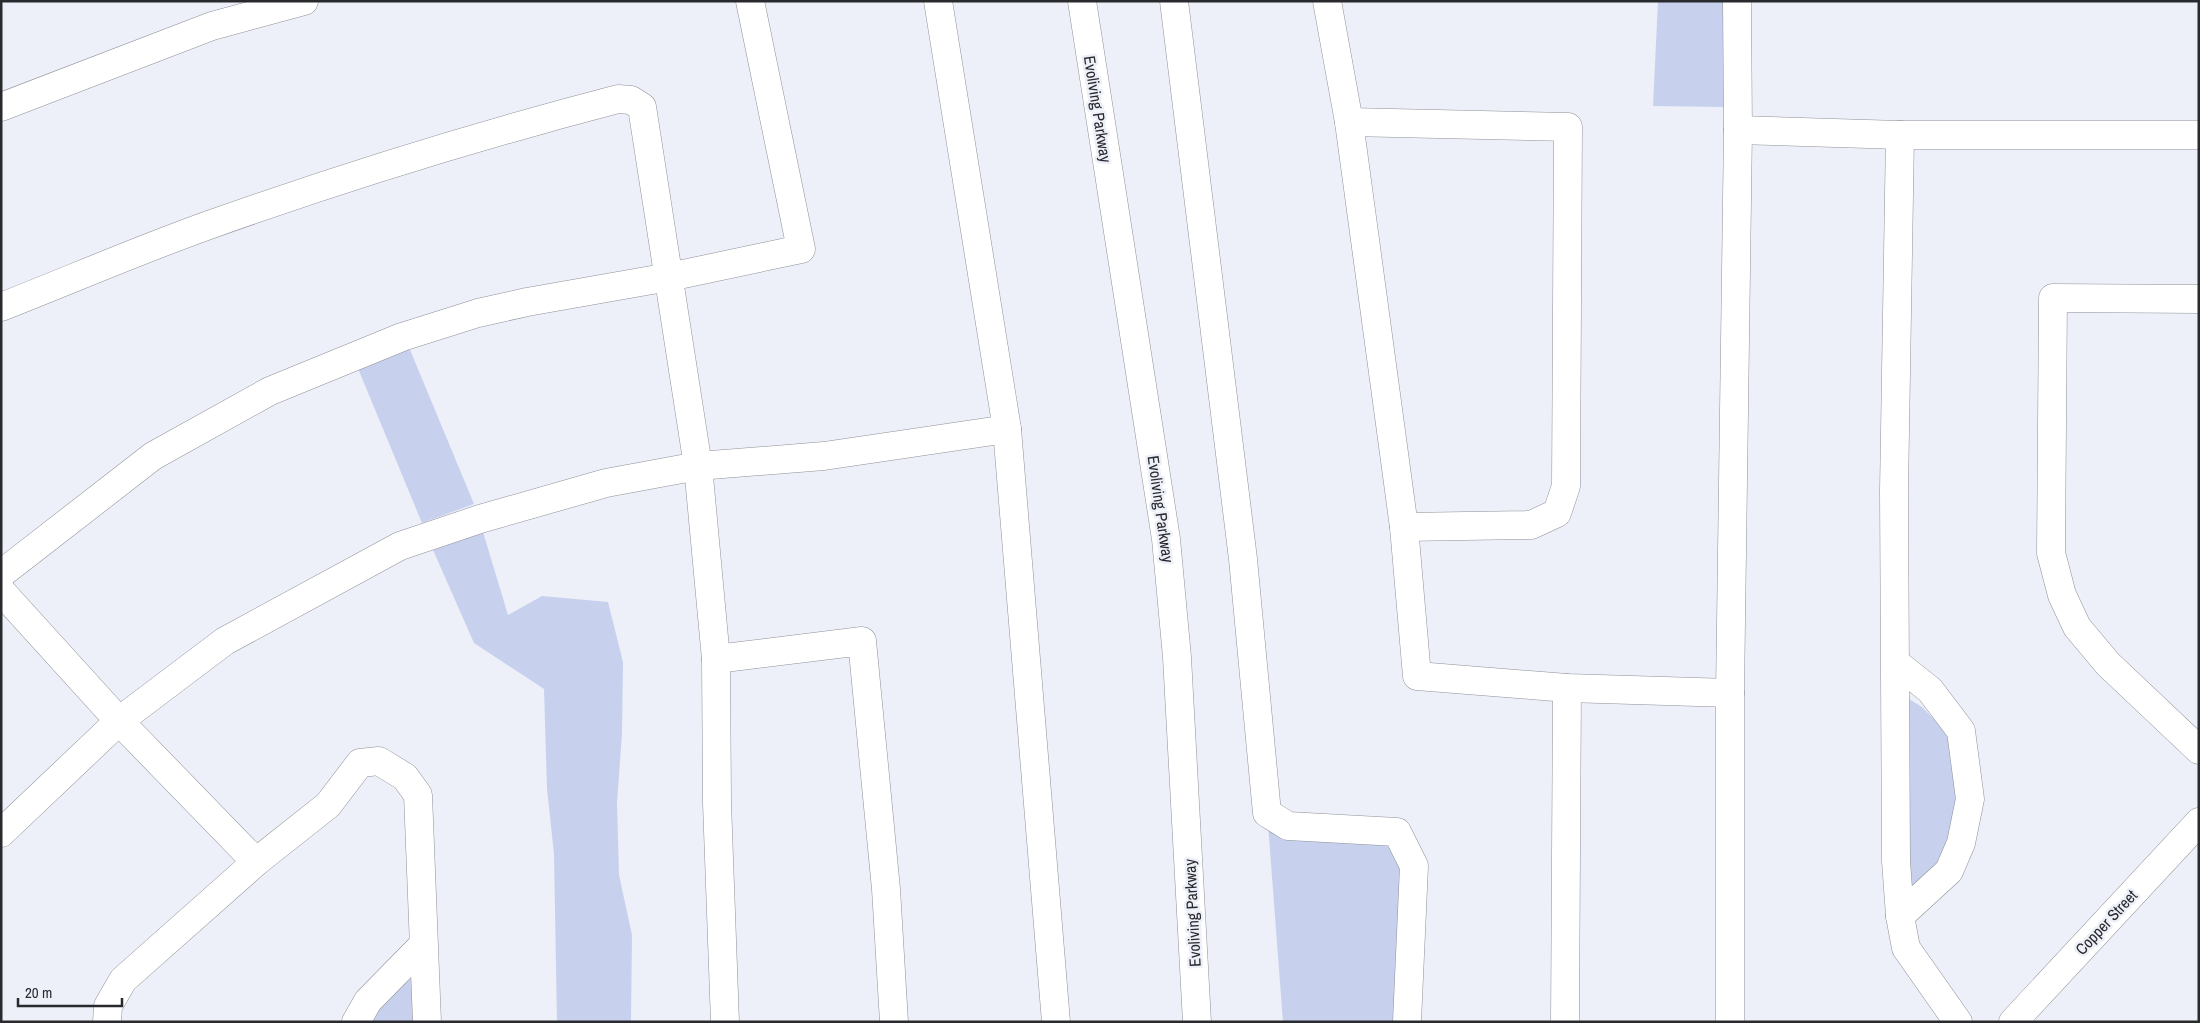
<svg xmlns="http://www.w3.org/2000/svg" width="2200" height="1023" font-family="'Archivo Narrow',sans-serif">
<rect width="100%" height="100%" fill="#edf0f8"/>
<!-- green -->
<g fill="#c7d1ee">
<path d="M1658 1H1726L1724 107 1653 106Z"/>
<path d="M408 345 474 504 422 523 357 366Z"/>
<path d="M483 532 508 615 542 596 608 602 623 662 622 733 617 803 619 875 632 935 631 1022H557L554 854 547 789 544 689 474 643 433 550Z"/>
<path d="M1904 696 1922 707 1953 739 1962 800 1944 864 1906 904Z"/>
<path d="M1268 824 1396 840 1407 869 1401 1022H1283Z"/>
<path d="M415 976 418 1022H370L377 1004Z"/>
</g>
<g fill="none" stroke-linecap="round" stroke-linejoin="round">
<defs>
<g id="minor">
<path d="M938 1 1007 429 1056 1022"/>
<path d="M1082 1 1166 539 1177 657 1197 1022"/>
<path d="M1174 1 1243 559 1267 813 1288 826 1397 832 1414 866 1407 1022"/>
<path d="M1327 1 1349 122 1404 527 1417 676 1567 688 1730 693"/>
<path d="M1 107 212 26 304 1"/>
<path d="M1349 122 1568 127 1566 486 1557 513 1531 525 1404 527"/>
<path d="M1738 130 1900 135H2199"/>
<path d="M1900 135 1894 491 1896 861 1900 916 1906 948 1958 1022"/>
<path d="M2199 299 2053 298 2051 553 2062 595 2077 627 2108 664 2199 750"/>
<path d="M1 307C70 280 139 250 209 225 344 177 480 135 618 99L631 100 642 107 698 466 716 659 717 803 725 1022"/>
<path d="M1 574 153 456 270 391 402 337 478 313 527 302 669 277 801 249 750 1"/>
<path d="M1 591 119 721 256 862"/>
<path d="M716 659 862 641 886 889 894 1022"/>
<path d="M1896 663 1930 690 1961 731 1970 799 1961 843 1949 871 1900 916"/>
<path d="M1 833 119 721 225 641 400 546 480 519 606 483 698 466 824 456 1007 429"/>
<path d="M107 1022 108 1006 123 980 256 862 328 805 360 763 379 761 405 777 418 795 427 1022"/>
<path d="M356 1022 368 1001 423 945"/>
<path d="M1565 1022 1567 688"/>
<path d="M1730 1022V693L1738 130 1737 1"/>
<path d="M2013 1022 2199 822"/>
</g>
</defs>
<!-- minor casing -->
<use href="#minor" stroke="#8f9199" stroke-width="29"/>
<!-- minor -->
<use href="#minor" stroke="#fff" stroke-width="28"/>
</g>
<g text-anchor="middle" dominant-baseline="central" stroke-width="5" stroke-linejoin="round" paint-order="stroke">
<!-- street labels -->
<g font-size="16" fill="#292a2d" stroke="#edf0f8">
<text transform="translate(1098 109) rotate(81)">Evoliving Parkway</text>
<text transform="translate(1161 509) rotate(82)">Evoliving Parkway</text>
<text transform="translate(1192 913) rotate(-93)">Evoliving Parkway</text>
<text transform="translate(2106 922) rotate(-47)">Copper Street</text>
</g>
</g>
<!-- border -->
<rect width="2200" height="1023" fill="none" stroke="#292a2d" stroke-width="5"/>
<!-- scale -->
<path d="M18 998v8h104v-8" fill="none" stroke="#292a2d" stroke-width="2.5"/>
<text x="25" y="998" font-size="15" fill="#292a2d" stroke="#edf0f8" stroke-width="4" paint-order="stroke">20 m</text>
</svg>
